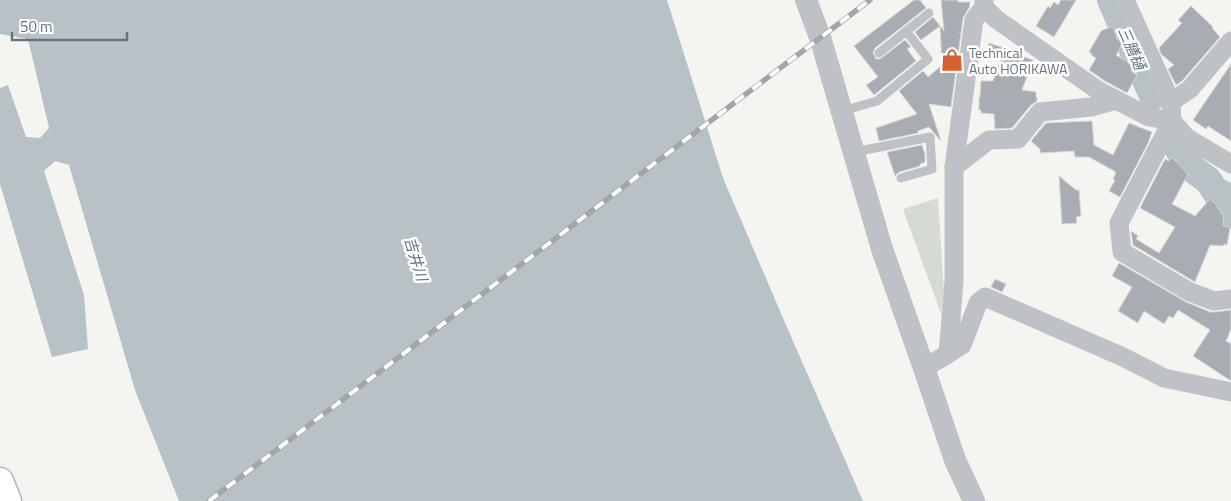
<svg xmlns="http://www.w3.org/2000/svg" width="1231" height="501" font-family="'Titillium Web','Noto Sans JP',sans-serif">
<rect width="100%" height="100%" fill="#f4f5f1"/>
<!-- green -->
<path fill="#d5dbd3" d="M938 198 944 292 941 314 903 209Z"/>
<!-- water -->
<path fill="#b8c2c6" d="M0 0H667L723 178 786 325 863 501H179L135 390 69 165 55 161 44 171 84 295 88 349 52 357 0 184V88L8 85 26 137 40 138 49 128 28 39 0 34Z"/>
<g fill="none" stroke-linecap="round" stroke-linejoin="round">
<!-- canal -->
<path stroke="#b8c2c6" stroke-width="16" d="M1208 180 1231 192"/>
<!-- river -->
<g stroke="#b8c2c6" stroke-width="28">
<path d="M1111 0 1153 96"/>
<path d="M1172 139 1191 168 1208 180 1231 215"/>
</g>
</g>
<!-- building -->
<g fill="#a7adb3" stroke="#d6d6d4">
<path d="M914 0H920L926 8 875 48 873 53 876 59H880L905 40 911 47 907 49 916 61 874 95 866 85 878 77 854 46Z"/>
<path d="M941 0H958V2H970L969 8 963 18 951 107 929 104 941 141 929 127 918 131V133L879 141 876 128 917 114 899 91 923 71 928 77 942 65 940 26 944 31Z"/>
<path d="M1061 0H1076L1054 37 1036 26 1048 6 1050 8 1054 2 1058 5Z"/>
<path d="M1191 6 1213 27 1212 28 1220 37 1182 81 1176 85 1168 69 1174 65 1161 54 1159 48 1182 23 1178 20Z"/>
<path d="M933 17 940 26 921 40 915 32Z"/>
<path d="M1113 26 1117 39 1123 43 1116 55 1134 66 1131 71 1137 75 1127 93 1105 81 1089 70 1096 58 1091 55 1092 54 1089 52 1101 31Z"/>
<path d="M989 43 1013 51V53L1033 60 1022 90 1036 92V97H1037V101L1031 105 1012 128 995 129 994 114 981 113V110H979V97H980L981 81H993L1001 59 985 54Z"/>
<path d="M1231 64V141L1208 126 1206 129 1193 120Z"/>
<path d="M1092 121 1094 145 1113 155 1129 123 1152 132 1148 143 1120 197 1109 191 1115 180 1113 179 1116 172 1089 157H1075L1074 151 1040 153V149L1031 141 1046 123Z"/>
<path d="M922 145 925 155V162L920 164V166L899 172 895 176 887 152Z"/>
<path d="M1172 157 1188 174 1172 204 1195 216 1210 199 1216 204 1221 213V214H1224L1223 226 1230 227 1227 245 1224 244 1223 246 1210 245 1195 282 1133 245 1131 231 1138 236 1136 239 1159 253 1175 227 1140 208 1165 159 1169 161Z"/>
<path d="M1059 176 1076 190H1079L1081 216 1076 217 1077 223 1062 224Z"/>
<path d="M1119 263 1186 302 1210 312H1215L1231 310V329L1226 341 1231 344V381L1193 356 1210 330 1178 310 1173 318 1169 316 1164 324 1144 311 1138 323 1118 311 1132 287 1112 276Z"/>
<path d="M995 279 1006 284 1002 292 991 287Z"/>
</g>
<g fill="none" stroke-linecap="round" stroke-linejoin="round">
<defs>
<path id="secondary" d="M0 481 8 501"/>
</defs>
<!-- secondary casing -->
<use href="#secondary" stroke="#b3b7bb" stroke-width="29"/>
<!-- service -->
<g stroke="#bec1c5" stroke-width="9">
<path d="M879 53 929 13"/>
<path d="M842 111 877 101 928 59 906 31"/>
<path d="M854 152 885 146 930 137 932 169 901 178"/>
</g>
<!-- minor -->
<g stroke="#bec1c5" stroke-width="19">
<path d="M984 0V7L996 19 1099 91 1149 117 1172 121 1187 138 1231 164"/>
<path d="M1125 0 1171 102 1172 121 1119 223 1122 252 1190 292 1214 301 1231 299"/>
<path d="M1171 102 1190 89 1231 41"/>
<path d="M954 167 989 140 1018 139 1040 112 1091 107 1116 100"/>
<path d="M948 354 962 345 978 303 985 297 1123 357 1164 378 1231 392"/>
<path d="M924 368 948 354 954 281V167L974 20 984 7"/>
</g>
<!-- tertiary -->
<path stroke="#bec1c5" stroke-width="22" d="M806 0 820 37 882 249 924 368 955 460 974 501"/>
<!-- secondary -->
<use href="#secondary" stroke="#fff" stroke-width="26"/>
<defs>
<path id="rail" d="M209 501 870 0"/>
</defs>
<!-- rail casing -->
<use href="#rail" stroke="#a2a6ab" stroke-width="5.5"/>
<!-- rail -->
<use href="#rail" stroke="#fff" stroke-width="4" stroke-dasharray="11" stroke-linecap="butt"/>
</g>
<!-- icons -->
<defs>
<symbol id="shop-bare" viewBox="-9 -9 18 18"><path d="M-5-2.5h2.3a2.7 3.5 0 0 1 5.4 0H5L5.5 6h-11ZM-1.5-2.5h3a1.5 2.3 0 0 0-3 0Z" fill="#d56031" stroke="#fff" stroke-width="2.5" paint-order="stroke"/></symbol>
</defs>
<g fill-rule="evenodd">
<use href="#shop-bare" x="936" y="44" width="32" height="32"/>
</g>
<g text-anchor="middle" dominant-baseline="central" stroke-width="5" stroke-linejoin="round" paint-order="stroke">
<!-- poi labels -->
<g font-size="14" fill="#667380" stroke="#fff" text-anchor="start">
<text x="969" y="52">Technical<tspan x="969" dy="16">Auto HORIKAWA</tspan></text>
</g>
<!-- water labels -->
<g font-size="15" font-style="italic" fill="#62747d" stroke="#fff">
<text transform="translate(1132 48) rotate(66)">三膳樋</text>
<text transform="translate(416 259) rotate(73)">吉井川</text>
</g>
</g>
<!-- scale -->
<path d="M12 32v8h115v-8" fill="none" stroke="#667380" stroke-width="2.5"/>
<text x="20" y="32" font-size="15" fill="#667380" stroke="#ffffff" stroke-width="4" paint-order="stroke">50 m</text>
</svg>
